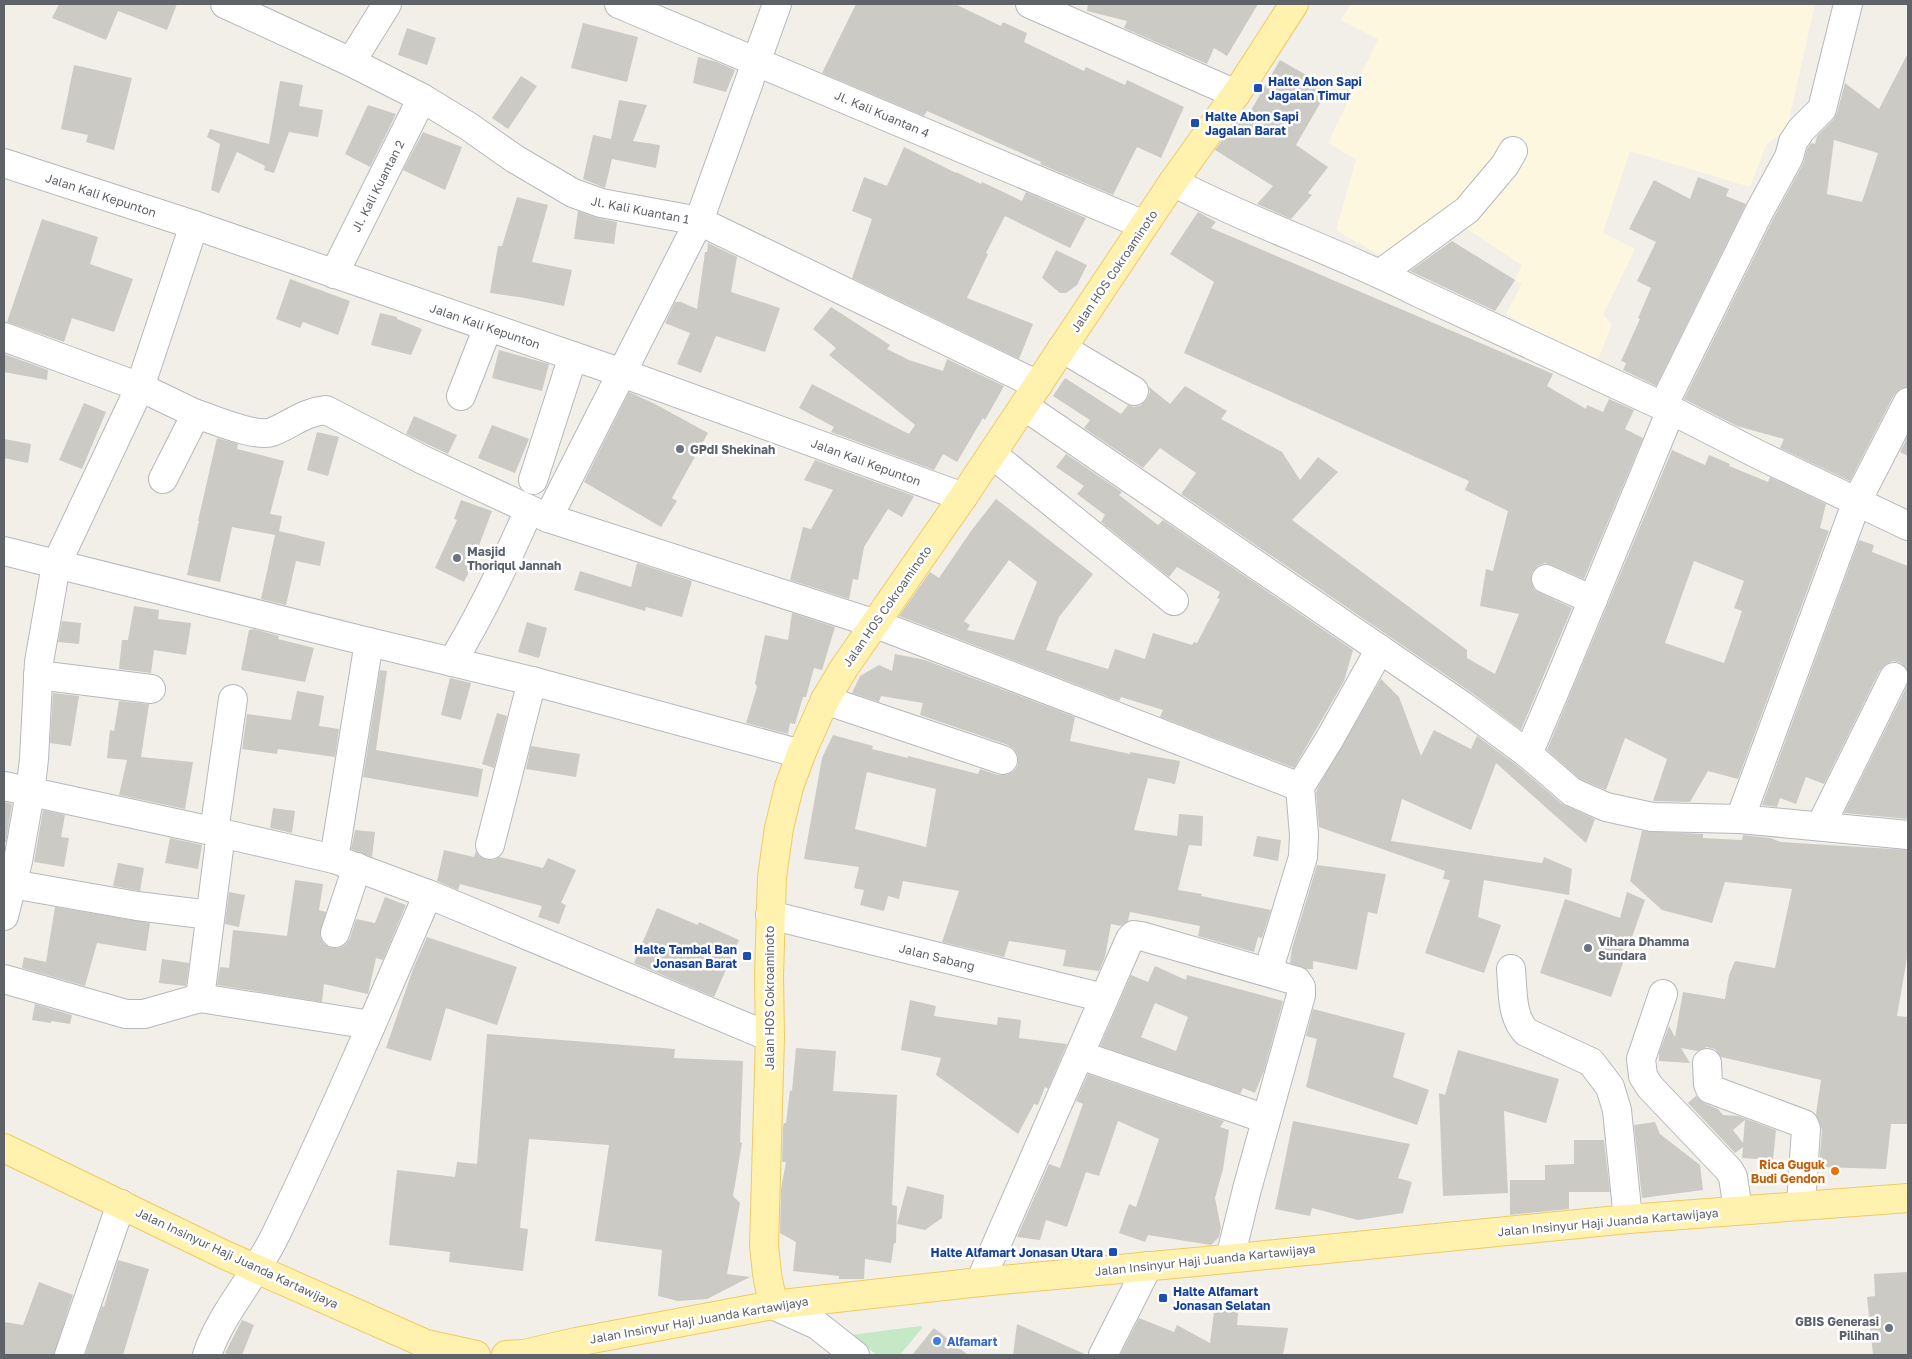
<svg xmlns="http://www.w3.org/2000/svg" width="1912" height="1359" font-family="'Golos Text',sans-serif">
<rect width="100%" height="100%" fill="#f1efe8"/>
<!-- commercial -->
<path fill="#fef7e0" d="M1351 4H1815L1787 128 1766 145 1750 187 1630 151 1603 233 1635 249 1603 315 1612 324 1595 367 1506 314 1522 284 1515 280 1522 265 1464 227 1508 174 1524 140 1514 136 1502 162 1388 260 1336 230 1356 160 1328 143 1378 39 1341 20Z"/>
<!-- green -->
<path fill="#c5e8c5" d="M921 1326 922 1328 900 1355H877L851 1335Z"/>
<!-- building -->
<g fill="#cccac5" fill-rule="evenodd">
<path d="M59 4H177L167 30 118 11 106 40 52 18Z"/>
<path d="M856 4H955L1001 26 1003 22 1027 33 1024 42 1084 71 1086 67 1125 85 1127 80 1184 107 1161 158 1137 147 1113 195 1040 164 1041 162 927 111 924 116 822 73Z"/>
<path d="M1088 4H1258L1227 56 1214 48 1207 64 1124 28 1127 21 1087 11Z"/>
<path d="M583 23 638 37 627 82 571 68Z"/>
<path d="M407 28 436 38 427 65 398 55Z"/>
<path d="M1908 53V387L1900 389 1894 395 1850 481 1780 448 1784 439 1737 426 1684 399 1773 219 1803 164 1807 149 1811 143 1815 144 1817 136 1833 120 1837 113 1845 83 1879 109ZM1834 140 1878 153 1862 202 1827 194Z"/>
<path d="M698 57 717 62 735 70 726 92 693 83Z"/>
<path d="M1280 60 1329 88 1296 145 1328 167 1308 193 1312 195 1291 219 1257 204 1273 186 1215 150 1245 109 1250 112Z"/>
<path d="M74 65 132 78 114 150 86 142 88 135 61 129Z"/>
<path d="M521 76 537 86 508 129 492 118Z"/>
<path d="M280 81 303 85 299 106 323 110 318 137 289 132 274 173 264 170 265 166 237 152 219 193 211 190 220 144 207 137 210 129 269 144Z"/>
<path d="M619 100 647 105 633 141 660 145 656 168 612 159 605 188 583 179 593 135 611 139Z"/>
<path d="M368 105 396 114 370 167 345 154Z"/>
<path d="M423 132 462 147 445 190 403 170Z"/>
<path d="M904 147 956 173V172L981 184 982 182 1022 201 1026 192 1086 218 1070 248 1005 216 986 253 988 254 967 298 1033 324 1019 359 852 278 872 219 852 211 864 177 887 186Z"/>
<path d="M1698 177 1729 189 1726 196 1746 204 1656 386 1623 370 1626 363 1621 361 1640 319 1638 318 1651 288 1637 281 1656 242 1629 229 1654 180 1690 199Z"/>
<path d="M517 197 548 205 532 262 572 270 564 306 525 298 490 293 498 246H502Z"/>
<path d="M578 211 598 218 617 222 614 244 574 239Z"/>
<path d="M1198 212 1216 222 1211 228 1553 374 1547 386 1586 409 1587 405 1603 412 1609 399 1634 410 1625 429 1643 438 1584 579 1552 565 1545 563 1537 566 1532 573 1531 581 1534 589 1540 593 1572 608 1521 730 1472 693 1181 494 1196 473 1160 448 1143 468 1084 428 1090 420 1053 396 1065 378 1121 414 1128 405 1134 407 1141 405 1147 399 1150 392 1148 386 1170 404 1185 386 1227 411 1221 419 1282 452 1300 480 1318 457 1338 472 1292 520 1467 650V658L1495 674 1519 614 1480 606 1486 569 1493 571 1508 511 1465 490 1469 481 1184 353 1214 282 1170 254Z"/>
<path d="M42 219 98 237 90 264 133 279 114 332 72 318 64 342 7 322Z"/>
<path d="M1452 241 1515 280 1495 311 1410 271Z"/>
<path d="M708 243 737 257 731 292 780 308 765 352 716 336 701 373 677 364 690 333 665 323 675 302H681L697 309 705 252H707Z"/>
<path d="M1056 250 1087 265 1077 285 1066 293H1060L1042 278Z"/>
<path d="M290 279 350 301 338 335 303 322 300 328 276 319Z"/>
<path d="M831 307 890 345 887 349 909 360 943 371 947 359 1004 386 985 420 983 418 957 462 943 454 934 470 831 432 834 427 799 408 812 384 909 434 915 425 829 355 836 348 813 329Z"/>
<path d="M380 313 397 317V319L422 329 411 355 371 345Z"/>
<path d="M499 350 549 364 542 391 492 378Z"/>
<path d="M4 354 48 370 47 380 4 372Z"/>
<path d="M629 392 655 404 708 433 672 498 677 501 661 527 584 482Z"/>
<path d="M84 403 106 412 82 469 59 460Z"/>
<path d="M414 416 457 435 448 454 406 434Z"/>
<path d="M492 425 529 439 515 473 478 458Z"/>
<path d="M317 432 339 437 328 476 307 470Z"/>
<path d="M1908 436V456L1900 452Z"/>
<path d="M217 438 238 444 237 449 284 461 270 514 282 516 279 531 325 542 320 566 296 561 286 605 261 599 275 535 232 527 220 582 187 575 199 521H198Z"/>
<path d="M4 439 31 444 28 463 4 458Z"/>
<path d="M1672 450 1705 465 1709 455 1730 464 1729 466 1768 482 1770 477 1826 504 1820 528 1829 531 1738 779 1708 771 1690 802 1653 801 1667 759 1625 738 1606 790 1580 779 1547 750ZM1694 561 1744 581 1734 608 1742 611 1724 663 1665 643Z"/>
<path d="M1066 454 1122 492 1119 495 1158 525 1163 520 1353 650 1344 681 1294 768 1160 717 1163 710 1121 697 1119 701 899 616 930 572 939 578 971 531 996 499 1093 574 1059 617 1046 650 1108 669 1115 649 1145 659 1153 633 1192 645 1194 642 1197 643 1220 599 1217 598 1220 592 1177 567 1169 577 1101 522 1105 515 1077 494 1084 486 1056 467ZM1009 560 1037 582 1014 640 967 630 970 625 964 621Z"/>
<path d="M815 460 914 496 902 517 888 509 864 547 858 580 853 579 849 599 790 580 803 527 811 529 833 490 804 480Z"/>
<path d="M461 500 492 511 478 548H480L464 582 435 568 457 520 454 519Z"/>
<path d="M1859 540 1874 545 1872 552 1908 566V672L1901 663 1893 661 1886 664 1880 670 1824 784 1806 777 1796 804 1780 798 1777 807 1762 805Z"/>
<path d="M637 563 692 581 682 617 646 607 645 611 574 590 580 571 631 587Z"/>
<path d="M134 606 159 610 158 619 191 623 186 655 154 650 151 673 119 669 122 640H128Z"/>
<path d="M792 613 835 627 822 670 814 668 806 697H803L795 724 790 723 788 734 746 723 757 687 755 683 765 635 788 640Z"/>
<path d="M62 621 81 623 79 644 58 642Z"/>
<path d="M527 622 547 628 539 658 518 652Z"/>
<path d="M254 629 279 636 278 639 314 648 305 682 241 670 249 630Z"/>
<path d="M895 654 925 660 1075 717 1070 741 1130 754V752L1180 761 1175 784 1148 778 1134 830 1177 836 1179 814 1203 816 1202 846 1189 845 1178 890 1202 894 1201 896 1271 910 1262 938 1258 937 1254 952 1198 936 1200 926 1130 912 1128 921 1121 926 1111 924 1105 957 1099 971 1063 966 1066 950 1009 941 1004 957 942 942 959 891 903 881 899 899 888 896 884 911 860 905 864 890 854 888 859 867 804 859 822 758 833 735 873 746 872 749 908 758V756L978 774 980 769 998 775H1007L1014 771 1018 765V756L1014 749 1008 745 920 715 923 703 881 696 879 702 852 693 860 676 879 665 892 671ZM867 772 936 789 926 847 855 829Z"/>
<path d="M380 670 387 671 376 750 483 769 478 797 363 777Z"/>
<path d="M450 678 471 683 461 720 441 715Z"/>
<path d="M1381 679 1399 697 1421 756 1434 730 1471 749 1477 736 1518 766 1562 804 1595 819 1586 843 1496 763 1471 830 1402 799 1391 841 1542 863 1544 857 1572 869 1569 895 1484 880 1478 917 1501 925 1484 973 1425 953 1450 880 1443 879 1445 871 1319 827 1316 793 1318 787Z"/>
<path d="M1908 683V819L1844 813 1908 684Z"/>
<path d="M297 691 324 696 319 726 339 729 335 757 278 749 277 754 242 749 247 714 291 720Z"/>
<path d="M53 693 79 696 71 746 50 743Z"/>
<path d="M119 701 149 704 141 757 193 762 185 809 119 795 127 760 107 758 110 730 114 731Z"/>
<path d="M497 713 507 716 494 768 482 764Z"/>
<path d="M531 746 580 754 576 777 526 769Z"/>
<path d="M4 802 12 804 6 842H4Z"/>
<path d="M273 808 295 811 292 833 270 828Z"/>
<path d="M43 810 65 815 61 837 69 838 64 867 34 862Z"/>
<path d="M355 830 375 832 372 857 351 849Z"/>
<path d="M1642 831 1703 834V838L1742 840 1743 835 1770 838 1781 842 1908 850V952L1897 1016 1908 1017V1124H1891L1886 1169 1819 1167 1822 1130 1816 1114 1821 1080 1721 1057 1715 1049 1707 1047 1697 1051 1681 1048 1690 1063 1659 1061V1053L1669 1026 1675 1037 1683 992 1725 999 1729 975 1735 961 1775 968 1792 889 1725 882 1712 923 1662 910 1630 881Z"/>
<path d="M1257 836 1281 840 1278 861 1253 856Z"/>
<path d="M170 838 202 845 198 869 165 863Z"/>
<path d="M444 850 474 857 476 851 479 856 487 860H494L500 857 543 868 548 858 576 870 561 903 566 905 559 924 538 917 542 906 460 884 458 890 437 881Z"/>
<path d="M118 863 144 868 140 891 113 886Z"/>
<path d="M1317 865 1386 874 1377 914 1368 912 1357 970 1313 961V969H1306L1290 963 1292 948Z"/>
<path d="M295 880 323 884 319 910 326 912 320 936 324 944 331 948H339L346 944 350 938 356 919 375 923 385 897 406 905 383 960 376 958 368 994 324 984 322 1002 217 985 220 967 229 968 233 930 287 936Z"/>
<path d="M229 892 245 895 239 927 225 924Z"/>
<path d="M1627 892 1645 900 1611 997 1540 973 1565 899 1620 918Z"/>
<path d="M55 907 150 923 146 951 97 943 85 986 22 968 24 957 46 962Z"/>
<path d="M657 908 698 925 699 922 739 940 714 997 634 963Z"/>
<path d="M427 937 517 967 497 1025 446 1008 431 1061 386 1048 413 969Z"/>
<path d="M162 959 189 963 186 986 159 983Z"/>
<path d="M1155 966 1186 980 1187 975 1283 1001 1264 1071 1255 1093 1243 1088 1240 1094 1100 1046 1131 975 1148 982ZM1155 1003 1188 1017 1176 1051 1141 1037Z"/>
<path d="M910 1000 936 1006 934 1016 997 1025 998 1017 1021 1020 1019 1038 1067 1044 1048 1089 1045 1087 1038 1105 1034 1104 1018 1134 936 1075 941 1058 901 1050Z"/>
<path d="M35 1004 72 1015 70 1024 51 1021V1023L32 1020Z"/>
<path d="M1313 1009 1405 1033 1393 1077 1429 1090 1417 1125 1306 1087 1317 1039 1306 1036Z"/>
<path d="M487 1034 675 1049 674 1058 743 1061 740 1142 742 1143 733 1196 740 1203 727 1274 750 1277 707 1299 678 1301 658 1296 662 1250 595 1241 609 1145 529 1139 520 1228 528 1229 523 1271 449 1262 450 1252 389 1245 397 1170 455 1177 457 1162 477 1164Z"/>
<path d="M796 1048 836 1051 833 1091 897 1095 892 1205 897 1206 896 1243H894L891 1263 865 1259 864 1279H839V1276L793 1271 796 1242 780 1233 781 1189 786 1162H782L783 1126 784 1123H786L790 1090 792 1091Z"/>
<path d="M1458 1050 1559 1079 1546 1123 1504 1111 1508 1193 1443 1196 1439 1093 1445 1095Z"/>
<path d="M1088 1074 1224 1121 1220 1127 1229 1130 1223 1169 1215 1198 1221 1228 1219 1237 1211 1245 1148 1235 1145 1242 1119 1233 1129 1204 1136 1207 1159 1139 1118 1121 1099 1176 1086 1172 1067 1227 1046 1220 1040 1240 1017 1237 1049 1164 1060 1168 1083 1104 1076 1101Z"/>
<path d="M1696 1096 1704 1103 1718 1109 1723 1115 1738 1116 1776 1130 1773 1160 1742 1158 1743 1147 1735 1153 1688 1103ZM1745 1120 1743 1143 1733 1130Z"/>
<path d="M1293 1121 1410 1144 1398 1178 1412 1182 1403 1213 1358 1220 1312 1208 1310 1216 1275 1209Z"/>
<path d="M1655 1122 1660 1134 1700 1165 1703 1190 1642 1198 1634 1125Z"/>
<path d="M1574 1140H1604L1610 1192H1569V1209L1510 1215V1180H1545V1165L1574 1164Z"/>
<path d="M907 1186 944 1195 942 1218 925 1230 897 1224Z"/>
<path d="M118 1260 149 1269 123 1355H85L102 1306 104 1307Z"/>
<path d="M1908 1272V1354H1873L1867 1297 1875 1296 1874 1274Z"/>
<path d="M39 1282 73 1295 54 1355H4V1322L23 1325Z"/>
<path d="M1239 1303 1237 1325 1288 1328 1283 1355H1120L1139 1318 1174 1332 1177 1325 1210 1343 1215 1304Z"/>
<path d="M242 1320 254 1325 242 1355H230L225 1353Z"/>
<path d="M1017 1324 1087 1355H1013Z"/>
<path d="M934 1328 968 1355H912Z"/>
</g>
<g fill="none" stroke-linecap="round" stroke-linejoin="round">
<defs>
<g id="minor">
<path d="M225 4 351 62 422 98 468 126 515 159 573 193 601 203 699 221 1038 385"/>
<path d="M619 4 1144 225"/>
<path d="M1030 4 1236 94"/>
<path d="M351 62 387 4"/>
<path d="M4 163 194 225 622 373 963 497"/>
<path d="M1173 182C1253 224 1339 252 1419 293L1671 410 1759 455 1908 526"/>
<path d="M1381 273 1467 210 1505 165 1513 151"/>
<path d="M334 274 422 98"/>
<path d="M4 337 140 387 56 565 39 662 34 759 30 793 18 861 4 916"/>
<path d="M1062 348 1134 391"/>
<path d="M461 396 488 327"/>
<path d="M1024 406 1463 706 1528 754 1572 792 1606 807 1652 817 1740 819 1908 835"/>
<path d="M1663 406 1759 212 1789 157 1793 142 1801 130 1822 109 1848 4"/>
<path d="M196 414C213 419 256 438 272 432 292 424 304 412 326 410L423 460 548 518 876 624 1300 787"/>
<path d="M992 454 1174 601"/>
<path d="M163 479 196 414 140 387 194 225"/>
<path d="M533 480 573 356"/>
<path d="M548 518 699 221 777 4"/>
<path d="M4 551 369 642 532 681 801 754"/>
<path d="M1546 579 1593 600"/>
<path d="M452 662C482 613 506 562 529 510"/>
<path d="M38 675 151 689"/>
<path d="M825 700 1003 760"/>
<path d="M1528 754 1560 679 1671 410"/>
<path d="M4 786 221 833"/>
<path d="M1740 819 1857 501 1908 402"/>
<path d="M1821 825 1894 677"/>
<path d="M214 832 233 699"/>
<path d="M490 845 532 681"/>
<path d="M334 859 369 642"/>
<path d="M12 884 137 906 210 915"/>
<path d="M770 915 1104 998"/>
<path d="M335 933 357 867"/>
<path d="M1511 969C1513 991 1511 1016 1526 1032L1591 1062 1610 1087 1617 1110 1628 1219"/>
<path d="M1268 972 1303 857 1304 835 1300 787 1329 740 1380 649"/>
<path d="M4 979 126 1014H144L200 998 371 1025"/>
<path d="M1663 994 1641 1059 1643 1076 1650 1087 1729 1170 1733 1177 1738 1210"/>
<path d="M200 998 221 833 334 859 428 894"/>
<path d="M1080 1055 1266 1119"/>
<path d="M1707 1063 1708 1084 1710 1089 1804 1124 1806 1129 1801 1205"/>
<path d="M980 1282 1130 939 1134 935 1141 936 1297 981 1301 987V995L1247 1189 1230 1258"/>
<path d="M773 1305 817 1325 855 1355"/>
<path d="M69 1355 121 1204"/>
<path d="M207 1355C222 1311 256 1276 276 1234 330 1122 379 1008 428 894L770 1037"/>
<path d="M1103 1355 1148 1266"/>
</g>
<g id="major">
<path d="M4 1148 225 1255 426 1344 476 1355"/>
<path d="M773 1305 767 1274 764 1245 770 1037 769 976 772 877 779 828 789 787 801 754 825 700 844 668 963 497 1173 182 1236 94 1294 4"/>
<path d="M506 1355 524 1354 576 1342 773 1305 980 1282 1206 1261 1628 1219 1908 1198"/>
</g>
</defs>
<!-- minor casing -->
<use href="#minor" stroke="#b5b8bc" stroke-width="30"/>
<!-- major casing -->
<use href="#major" stroke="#f2c960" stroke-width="30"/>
<!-- minor -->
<use href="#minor" stroke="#fff" stroke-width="28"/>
<!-- major -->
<use href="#major" stroke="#fff2af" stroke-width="28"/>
</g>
<!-- markers -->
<g fill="#1a4fb4" stroke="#fff" stroke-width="2">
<rect x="1253" y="83" width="10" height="10" rx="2.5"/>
<rect x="1190" y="118" width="10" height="10" rx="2.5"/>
<rect x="742" y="951" width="10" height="10" rx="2.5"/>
<rect x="1108" y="1247" width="10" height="10" rx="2.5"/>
<rect x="1158" y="1293" width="10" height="10" rx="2.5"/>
</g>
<g fill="#6b7280" stroke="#fff" stroke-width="2">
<circle cx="680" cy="449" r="5"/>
<circle cx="457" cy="558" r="5"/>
<circle cx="1588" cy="948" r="5"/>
<circle cx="1889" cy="1328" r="5"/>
</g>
<circle fill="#e8710a" stroke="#fff" stroke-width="2" cx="1835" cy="1171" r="5"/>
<circle fill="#3f7fe0" stroke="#fff" stroke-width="2" cx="937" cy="1341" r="5"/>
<g text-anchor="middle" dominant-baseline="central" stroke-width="5" stroke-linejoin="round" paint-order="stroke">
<!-- transit labels -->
<g font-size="12" font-weight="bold" fill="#164399" stroke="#fff" text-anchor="start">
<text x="1268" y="81">Halte Abon Sapi<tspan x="1268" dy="14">Jagalan Timur</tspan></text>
<text x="1205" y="116">Halte Abon Sapi<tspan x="1205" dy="14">Jagalan Barat</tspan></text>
<text x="737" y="949" text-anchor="end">Halte Tambal Ban<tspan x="737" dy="14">Jonasan Barat</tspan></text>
<text x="1103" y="1252" text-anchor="end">Halte Alfamart Jonasan Utara</text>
<text x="1173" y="1291">Halte Alfamart<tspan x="1173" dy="14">Jonasan Selatan</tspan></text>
</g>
<!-- street labels -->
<g font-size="12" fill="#5f6368" stroke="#fff">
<text transform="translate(882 114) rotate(23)">Jl. Kali Kuantan 4</text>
<text transform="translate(378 186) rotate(-63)">Jl. Kali Kuantan 2</text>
<text transform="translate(101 195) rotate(18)">Jalan Kali Kepunton</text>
<text transform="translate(640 210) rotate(11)">Jl. Kali Kuantan 1</text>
<text transform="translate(1114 271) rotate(-56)">Jalan HOS Cokroaminoto</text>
<text transform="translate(485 326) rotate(19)">Jalan Kali Kepunton</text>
<text transform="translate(866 462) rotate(20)">Jalan Kali Kepunton</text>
<text transform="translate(887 606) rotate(-55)">Jalan HOS Cokroaminoto</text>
<text transform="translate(937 957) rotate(14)">Jalan Sabang</text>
<text transform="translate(769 998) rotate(-90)">Jalan HOS Cokroaminoto</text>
<text transform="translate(1608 1222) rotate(-5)">Jalan Insinyur Haji Juanda Kartawijaya</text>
<text transform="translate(237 1258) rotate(25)">Jalan Insinyur Haji Juanda Kartawijaya</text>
<text transform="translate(1205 1260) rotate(-6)">Jalan Insinyur Haji Juanda Kartawijaya</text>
<text transform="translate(699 1320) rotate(-10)">Jalan Insinyur Haji Juanda Kartawijaya</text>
</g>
<!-- worship labels -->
<g font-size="12" font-weight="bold" fill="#5b616d" stroke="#fff" text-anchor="start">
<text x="690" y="449">GPdI Shekinah</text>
<text x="467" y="551">Masjid<tspan x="467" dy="14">Thoriqul Jannah</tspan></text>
<text x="1598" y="941">Vihara Dhamma<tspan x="1598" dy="14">Sundara</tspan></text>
<text x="1879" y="1321" text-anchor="end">GBIS Generasi<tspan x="1879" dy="14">Pilihan</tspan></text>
</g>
<!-- food labels -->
<g font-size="12" font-weight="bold" fill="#c56008" stroke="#fff" text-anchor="end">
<text x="1825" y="1164">Rica Guguk<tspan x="1825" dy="14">Budi Gendon</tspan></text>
</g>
<!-- shop labels -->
<g font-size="12" font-weight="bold" fill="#366cbe" stroke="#fff" text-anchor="start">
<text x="947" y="1341">Alfamart</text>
</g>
</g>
<!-- border -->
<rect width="1912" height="1359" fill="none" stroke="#5f6368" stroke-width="10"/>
</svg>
